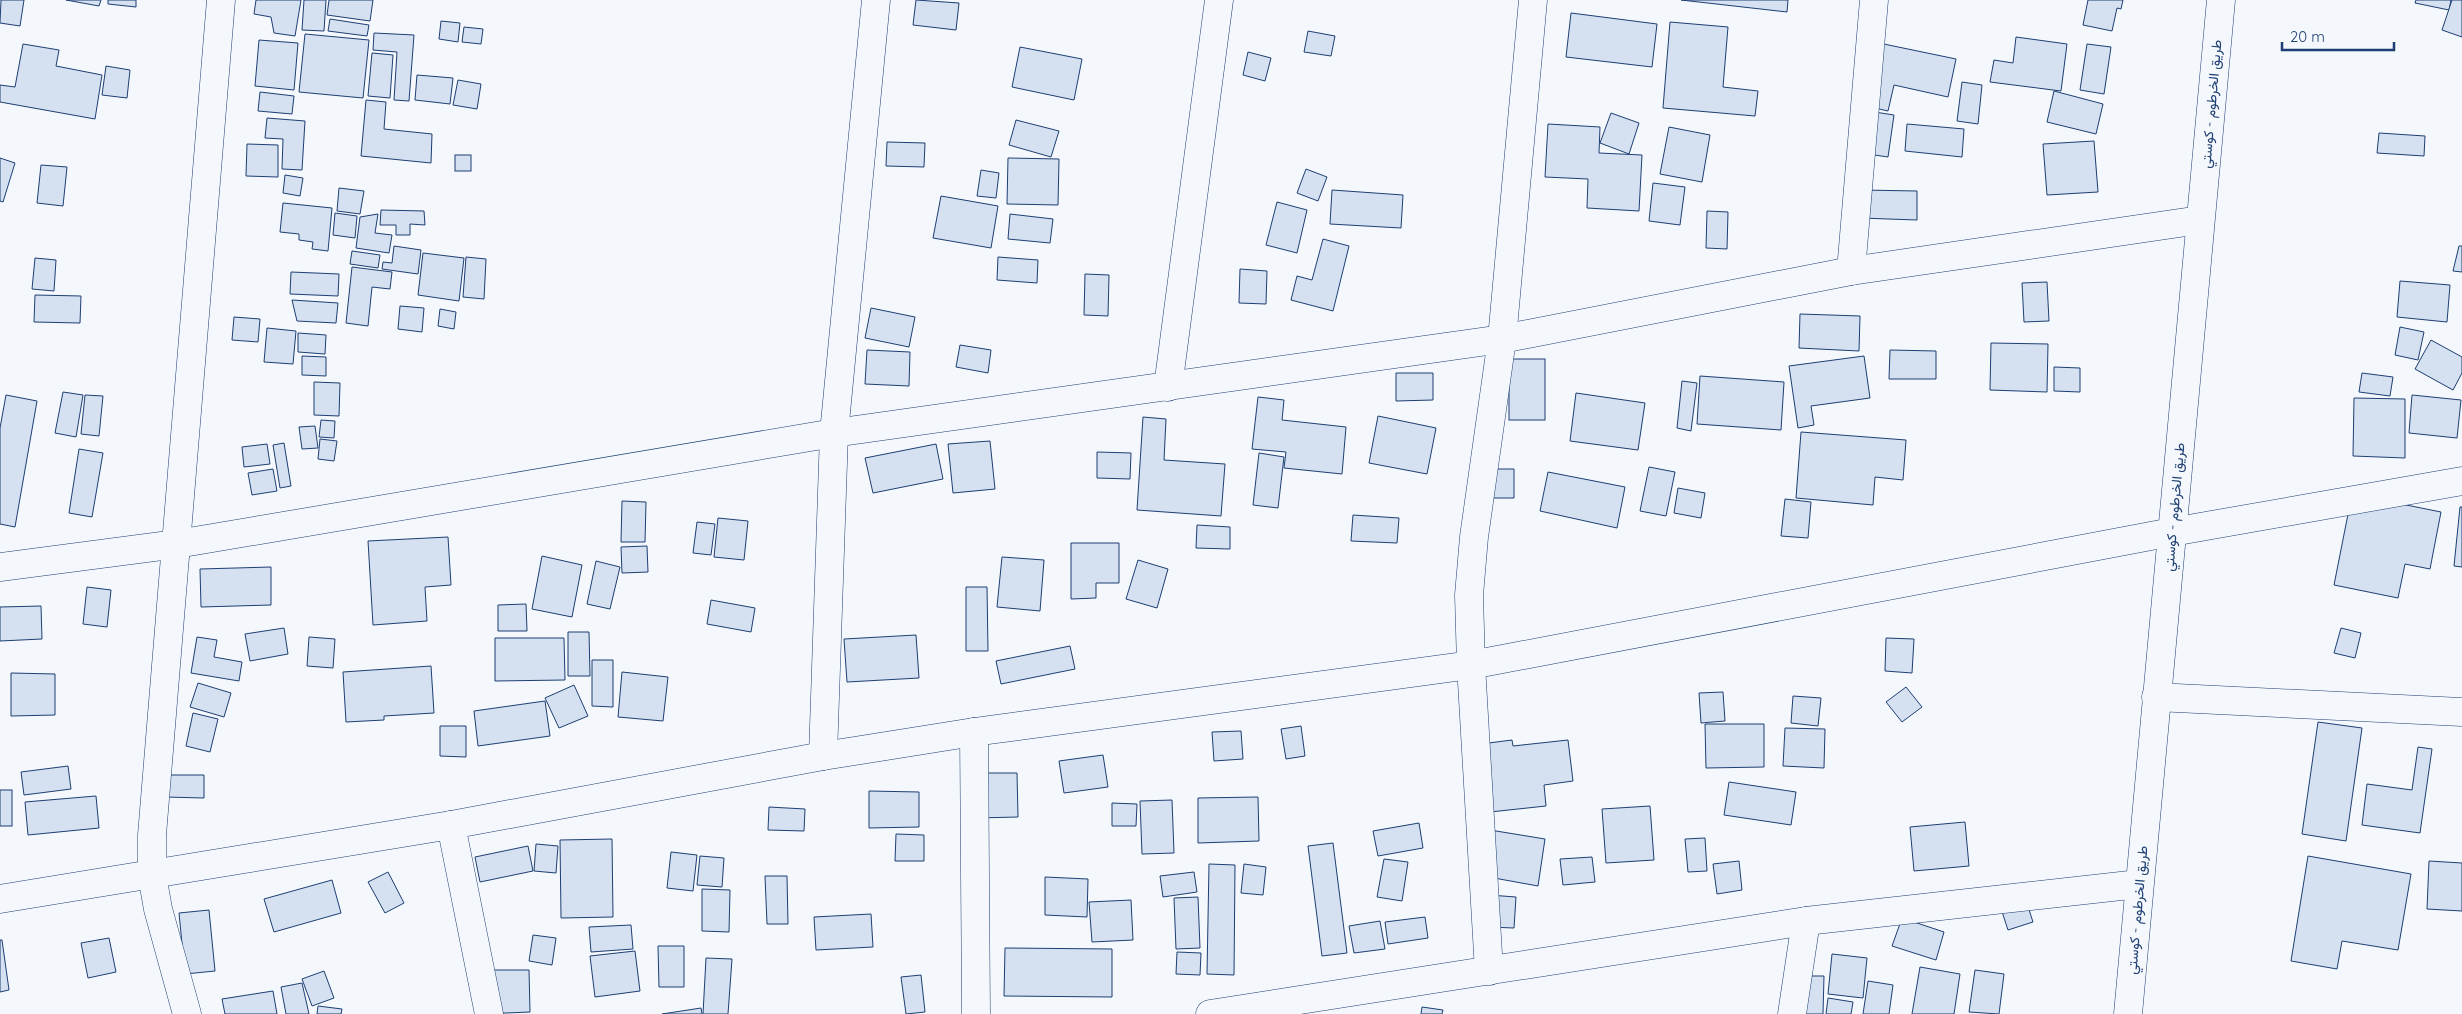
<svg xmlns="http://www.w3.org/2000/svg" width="2462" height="1014" font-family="Quicksand,Vazirmatn,sans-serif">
<rect width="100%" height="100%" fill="#f4f7fb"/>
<!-- building -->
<g fill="#d5e0f0" stroke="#1d3f73">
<path d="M1 0H24L20 26 0 23Z"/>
<path d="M66 0H101L99 6Z"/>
<path d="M108 0H136V7L108 4Z"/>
<path d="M256 0H301L295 36 274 33 271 17 254 14Z"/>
<path d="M304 0H326L324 31 302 30Z"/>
<path d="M329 0H373L370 21 327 15Z"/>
<path d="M916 0 959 3 956 30 913 25Z"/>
<path d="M1681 0H1788L1787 12Z"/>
<path d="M2088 0H2123L2121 9 2117 8 2112 31 2083 25Z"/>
<path d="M2416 0H2451L2449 10 2415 3Z"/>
<path d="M2452 0H2462V37L2442 30Z"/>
<path d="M1571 13 1657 24 1652 67 1566 57Z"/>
<path d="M330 19 369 25 367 36 328 31Z"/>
<path d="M441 21 460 23 458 42 439 39Z"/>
<path d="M1670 22 1728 27 1723 87 1758 91 1755 116 1663 108Z"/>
<path d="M464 27 483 29 481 44 462 42Z"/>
<path d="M1308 31 1335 36 1331 56 1304 52Z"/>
<path d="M374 33 414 35 409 101 394 100 397 52 373 50Z"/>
<path d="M305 34 369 40 363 98 299 92Z"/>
<path d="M2016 37 2067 44 2061 91 1990 82 1994 60 2013 63Z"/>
<path d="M259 40 298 43 294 90 255 86Z"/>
<path d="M1879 43 1956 59 1948 97 1894 85 1888 111 1866 106Z"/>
<path d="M23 44 59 50 56 66 102 75 95 119 0 102V85L15 87Z"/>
<path d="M2087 44 2111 47 2104 94 2080 90Z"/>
<path d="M1020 47 1082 59 1074 100 1012 87Z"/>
<path d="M1248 52 1271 58 1265 81 1243 75Z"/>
<path d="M372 53 393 55 390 98 368 96Z"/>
<path d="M106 66 130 70 127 98 102 95Z"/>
<path d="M417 75 453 78 450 104 415 100Z"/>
<path d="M458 80 481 84 477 109 453 105Z"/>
<path d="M1962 82 1982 85 1978 124 1957 121Z"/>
<path d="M2054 91 2103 104 2096 134 2047 122Z"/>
<path d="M260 92 294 96 292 114 258 111Z"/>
<path d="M366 100 386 102 384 129 432 134 431 163 361 156Z"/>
<path d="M1868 111 1894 115 1888 157 1861 153Z"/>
<path d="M1611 113 1639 123 1629 154 1600 143Z"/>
<path d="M267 118 305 121 302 170 282 169 283 139 265 138Z"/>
<path d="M1016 120 1059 131 1051 157 1009 145Z"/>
<path d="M1548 124 1600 127 1599 153 1642 155 1639 211 1587 208 1588 179 1545 177Z"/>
<path d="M1907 124 1964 129 1962 157 1905 151Z"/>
<path d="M1669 127 1710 135 1702 182 1660 174Z"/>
<path d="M2379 133 2425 136 2424 156 2377 153Z"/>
<path d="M2094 141 2098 192 2047 195 2043 144Z"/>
<path d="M887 142 925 143 924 167 886 166Z"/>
<path d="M247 144 278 145V177L246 176Z"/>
<rect x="455" y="155" width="16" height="16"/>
<path d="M0 158 15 163 3 202 0 201Z"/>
<path d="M1008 158 1059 159 1058 205 1007 204Z"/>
<path d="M41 165 67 167 63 206 37 203Z"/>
<path d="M1306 169 1327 177 1318 201 1297 193Z"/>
<path d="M981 170 999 173 996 198 977 196Z"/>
<path d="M285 175 303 178 300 196 283 193Z"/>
<path d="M1653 183 1685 187 1680 225 1649 221Z"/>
<path d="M339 188 364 191 360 214 337 211Z"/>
<path d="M1332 190 1403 195 1401 228 1330 224Z"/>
<path d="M1861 190 1917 191V220L1860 218Z"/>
<path d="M941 196 998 206 991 248 933 238Z"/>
<path d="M1277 202 1307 210 1297 253 1266 245Z"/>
<path d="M283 203 332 208 328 251 312 249 313 242 299 240V234L280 232Z"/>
<path d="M381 210 424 211 425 225 410 224V235H396V225H380Z"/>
<path d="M1707 211 1728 212 1727 249 1706 248Z"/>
<path d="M335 213 357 216 355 238 333 235Z"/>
<path d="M378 214 375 233 392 235 389 253 356 248 360 217Z"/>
<path d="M1010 214 1053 219 1050 243 1008 239Z"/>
<path d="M1323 239 1349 246 1333 311 1291 300 1297 276 1312 280Z"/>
<path d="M394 246 421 250 418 274 382 269 383 262 392 263Z"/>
<path d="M2459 246H2462V272L2453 271Z"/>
<path d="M352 251 380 255 378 268 350 264Z"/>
<path d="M423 253 464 258 459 301 418 295Z"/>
<path d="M466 257 486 259 484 299 463 297Z"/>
<path d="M998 257 1038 260 1037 283 997 280Z"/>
<path d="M35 258 56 260 54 291 32 289Z"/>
<path d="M352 267 392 272 390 289 372 287 368 326 346 323Z"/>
<path d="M1240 269 1267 271 1266 304 1239 303Z"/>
<path d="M291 272 339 274 338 296 290 294Z"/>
<path d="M1085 274 1109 275 1108 316 1084 315Z"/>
<path d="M2400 281 2450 285 2447 322 2397 317Z"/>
<path d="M2047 282 2049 321 2024 322 2022 283Z"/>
<path d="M35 295 81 296 80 323 34 322Z"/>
<path d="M292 300 338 303 336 323 297 321Z"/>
<path d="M400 306 424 308 422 332 398 329Z"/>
<path d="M871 308 915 317 909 347 865 338Z"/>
<path d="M440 309 456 312 454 329 438 326Z"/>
<path d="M1800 314 1860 316 1859 351 1799 348Z"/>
<path d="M234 317 260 319 258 342 232 340Z"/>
<path d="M2400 327 2424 332 2418 360 2395 355Z"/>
<path d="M267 328 296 331 293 364 264 362Z"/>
<path d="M298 333 326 335 325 354 298 352Z"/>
<path d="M2431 340 2462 357V373L2453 390 2415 369Z"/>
<path d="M1991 343 2048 344 2047 392 1990 390Z"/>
<path d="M960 345 991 350 988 373 956 367Z"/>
<path d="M867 350 910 352 909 386 865 384Z"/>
<path d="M1890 350 1936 351V379H1889Z"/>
<path d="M302 356 326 357V376L302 375Z"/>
<path d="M1864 356 1870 398 1811 406 1814 425 1798 428 1789 366Z"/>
<rect x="1509" y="359" width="36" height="61"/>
<path d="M2054 367 2080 368V392L2054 391Z"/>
<path d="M1396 373H1433V400L1396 401Z"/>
<path d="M2362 373 2393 377 2390 396 2359 392Z"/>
<path d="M1700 376 1784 382 1781 430 1697 424Z"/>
<path d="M1682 381 1697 383 1691 431 1677 428Z"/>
<path d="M314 382 340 383 339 416 314 415Z"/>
<path d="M63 392 83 395 76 437 55 433Z"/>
<path d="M1576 393 1645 403 1638 450 1570 441Z"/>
<path d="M6 395 37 401 15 527 0 524V428Z"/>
<path d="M85 395 103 396 99 436 81 434Z"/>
<path d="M2412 395 2461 400 2457 438 2409 433Z"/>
<path d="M1258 397 1284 400 1282 420 1346 427 1342 474 1284 468 1286 452 1252 449Z"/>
<path d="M2354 398 2405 399V458L2353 456Z"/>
<path d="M1378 416 1436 428 1427 474 1369 463Z"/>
<path d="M1143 417 1166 419 1164 460 1225 464 1221 516 1137 510Z"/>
<path d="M321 420 335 421 334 438 319 437Z"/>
<path d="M315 426 318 448 302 449 299 427Z"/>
<path d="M1801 432 1906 440 1903 480 1875 477 1873 505 1796 498Z"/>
<path d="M320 439 337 441 334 461 318 459Z"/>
<path d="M990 441 995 489 953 493 948 444Z"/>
<path d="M284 443 291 486 280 488 273 445Z"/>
<path d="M267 444 270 464 244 467 242 447Z"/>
<path d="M936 444 943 479 873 493 865 458Z"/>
<path d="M79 449 103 453 92 517 69 513Z"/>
<path d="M1097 452 1131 453 1130 479 1097 478Z"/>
<path d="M1259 453 1284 457 1278 508 1253 505Z"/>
<path d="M1649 467 1675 472 1666 516 1640 511Z"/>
<path d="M273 469 277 491 252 495 248 473Z"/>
<path d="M1477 469H1514V498H1476Z"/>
<path d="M1548 472 1625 487 1617 528 1540 511Z"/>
<path d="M1678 488 1705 493 1701 518 1674 513Z"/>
<path d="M2352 494 2441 512 2430 569 2405 564 2398 598 2334 585Z"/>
<path d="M1785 499 1811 502 1808 538 1781 536Z"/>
<path d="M622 501 646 502 645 542H621Z"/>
<path d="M2460 507H2462V567L2454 566Z"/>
<path d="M1353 515 1399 518 1397 543 1351 541Z"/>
<path d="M718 518 748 521 744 560 714 557Z"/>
<path d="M697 522 715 524 711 555 693 553Z"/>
<path d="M1197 525 1230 527V549L1196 548Z"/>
<path d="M448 537 451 585 425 587 427 621 373 625 368 541Z"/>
<path d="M1071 543H1119V583H1096V598L1071 599Z"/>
<path d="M647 546 648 572 622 573 621 547Z"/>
<path d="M542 556 582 565 572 617 532 609Z"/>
<path d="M1002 557 1044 560 1040 611 997 607Z"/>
<path d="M1138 560 1168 569 1157 608 1126 599Z"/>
<path d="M596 561 620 567 610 609 587 604Z"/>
<path d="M271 567V605L201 607 200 569Z"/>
<path d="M87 587 111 590 107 627 83 624Z"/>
<path d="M966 587H987L988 651H966Z"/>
<path d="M711 600 755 608 751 632 707 624Z"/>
<path d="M526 604 527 631H498V605Z"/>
<path d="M41 606 42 639 0 641V607Z"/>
<path d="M284 628 288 654 250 661 245 634Z"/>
<path d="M2341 628 2361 633 2355 658 2334 653Z"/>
<path d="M568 632H589L590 676H568Z"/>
<path d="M916 635 919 678 847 682 844 639Z"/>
<path d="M197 637 217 640 214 657 242 662 239 681 191 673Z"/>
<path d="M309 637 335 639 333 668 307 666Z"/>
<path d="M495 638H564L565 680 495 681Z"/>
<path d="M1886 638 1914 639 1912 673 1885 671Z"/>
<path d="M1070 646 1075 669 1001 684 996 661Z"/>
<path d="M592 660H613V707L592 706Z"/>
<path d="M431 666 434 713 384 716V720L346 722 343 672Z"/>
<path d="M622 672 668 677 663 721 618 717Z"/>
<path d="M11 673 55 674V715L11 716Z"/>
<path d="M198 683 231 693 224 717 190 707Z"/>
<path d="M574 685 588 716 559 728 545 698Z"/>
<path d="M1906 687 1922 707 1902 722 1886 702Z"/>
<path d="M1723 692 1725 721 1701 723 1699 693Z"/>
<path d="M1793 696 1821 698 1818 726 1791 723Z"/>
<path d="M545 701 550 736 478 746 474 711Z"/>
<path d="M193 713 218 719 210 752 186 746Z"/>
<path d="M2318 722 2362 728 2346 841 2302 834Z"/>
<path d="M1705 724H1764V767L1706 768Z"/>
<path d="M440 726H466V757L440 756Z"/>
<path d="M1301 726 1305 756 1286 759 1281 729Z"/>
<path d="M1785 728 1825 729 1824 768 1783 766Z"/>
<path d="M1241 731 1243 759 1214 761 1212 732Z"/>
<path d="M1512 740 1513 746 1568 740 1573 781 1544 785 1546 806 1490 812 1481 744Z"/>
<path d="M2418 747 2432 749 2420 833 2362 825 2367 784 2412 790Z"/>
<path d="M1103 755 1108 787 1064 793 1059 761Z"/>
<path d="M68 766 71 789 24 795 21 772Z"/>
<path d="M975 773H1017L1018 817 977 818Z"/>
<path d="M165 775H204V798L165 797Z"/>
<path d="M1729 782 1796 792 1791 825 1724 815Z"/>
<rect x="0" y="790" width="12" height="36"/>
<path d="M869 791 919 792V827L869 828Z"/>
<path d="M96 796 99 828 28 835 25 802Z"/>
<path d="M1258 797 1259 841 1198 843V798Z"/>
<path d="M1172 800 1174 853 1142 854 1140 801Z"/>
<path d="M1112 803 1137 804 1136 826H1112Z"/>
<path d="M1650 806 1654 860 1606 863 1602 809Z"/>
<path d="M769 807 805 809 804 831 768 830Z"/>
<path d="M1965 822 1969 866 1914 871 1910 827Z"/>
<path d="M1419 823 1423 848 1378 856 1373 831Z"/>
<path d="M1490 830 1545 839 1538 886 1483 876Z"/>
<path d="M896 834 924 835V861H895Z"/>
<path d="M1705 838 1707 871 1688 872 1685 839Z"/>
<path d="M612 839 613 917 561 918 560 840Z"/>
<path d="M1333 843 1347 953 1322 956 1308 846Z"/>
<path d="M536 844 558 846 556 873 534 871Z"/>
<path d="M528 846 533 871 480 882 475 857Z"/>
<path d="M671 852 697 855 693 891 667 888Z"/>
<path d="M700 856 724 858 722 887 697 885Z"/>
<path d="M2308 856 2411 874 2398 950 2342 941 2337 969 2291 961Z"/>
<path d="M1592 857 1595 882 1563 885 1560 859Z"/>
<path d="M1384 859 1408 862 1402 901 1377 897Z"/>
<path d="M1739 861 1742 890 1717 894 1713 864Z"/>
<path d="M2429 861 2462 863V911L2427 909Z"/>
<path d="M1209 864 1235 865 1234 975 1207 974Z"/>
<path d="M1244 864 1266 867 1263 895 1241 893Z"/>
<path d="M388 872 404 903 385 913 368 882Z"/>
<path d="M1194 872 1197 892 1163 897 1160 876Z"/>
<path d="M765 876H787L788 924H767Z"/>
<path d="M1045 877 1088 879 1087 917 1045 915Z"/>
<path d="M332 880 341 913 274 932 264 899Z"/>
<path d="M2021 885 2033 922 2008 930 1996 893Z"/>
<path d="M702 889 730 890 729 932 702 931Z"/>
<path d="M1489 895 1516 897 1514 928 1488 927Z"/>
<path d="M1198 897 1200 948 1176 949 1174 898Z"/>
<path d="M1131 900 1133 940 1092 942 1089 902Z"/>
<path d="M209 910 215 971 185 974 179 913Z"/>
<path d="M871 914 873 947 816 950 814 917Z"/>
<path d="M1425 917 1428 938 1388 944 1385 922Z"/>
<path d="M1902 918 1944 932 1936 960 1892 946Z"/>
<path d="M1380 921 1385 949 1354 953 1349 926Z"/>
<path d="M631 925 633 949 591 952 589 927Z"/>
<path d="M533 935 556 938 552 965 529 961Z"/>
<path d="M109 938 116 972 88 978 81 943Z"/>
<path d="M0 940H2L9 990 0 992Z"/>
<path d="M658 946H684V987H659Z"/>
<path d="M1005 948 1112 949V997L1004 996Z"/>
<path d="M635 951 640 991 595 997 590 956Z"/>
<path d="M1177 952 1201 953 1200 975 1176 974Z"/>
<path d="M1832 954 1867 958 1863 998 1828 994Z"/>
<path d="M706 958 732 959 728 1014H703Z"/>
<path d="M1920 967 1960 974 1954 1014H1912Z"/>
<path d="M481 970H529L530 1012 482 1014Z"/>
<path d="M1975 970 2004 974 1999 1014 1969 1012Z"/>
<path d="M324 971 334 998 312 1006 302 979Z"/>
<path d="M921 975 925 1012 906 1014 901 977Z"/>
<path d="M1801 976H1824L1823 1014H1800Z"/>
<path d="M1868 981 1893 985 1889 1014H1863Z"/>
<path d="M302 983 309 1014H286L281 987Z"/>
<path d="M273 991 277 1014H225L222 999Z"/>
<path d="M1828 998 1853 1002 1851 1014H1826Z"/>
<path d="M318 1006 342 1009 341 1014H317Z"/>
<path d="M1422 1007 1443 1010 1442 1014H1421Z"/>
<path d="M701 1008 702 1014H662Z"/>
</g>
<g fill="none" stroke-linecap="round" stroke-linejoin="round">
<defs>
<g id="street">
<path d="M1851 271 1874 0"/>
<path d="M1168 387 1219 0"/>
<path d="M0 567 177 544 834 433 1502 339 1851 271 2200 220"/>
<path d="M2156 697 2462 712"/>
<path d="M974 732 976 1014"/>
<path d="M823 756 834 433 876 0"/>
<path d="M451 825 489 1014"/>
<path d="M0 899 451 825 823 756 974 732 1471 665 2172 532 2462 481"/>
<path d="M1489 971 1471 665 1469 595 1474 537 1502 339 1533 0"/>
<path d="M187 1014 158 909 152 875V835L221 0"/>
<path d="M1210 1014 1806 921 2139 884"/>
<path d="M1792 1014 1806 921"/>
</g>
<path id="highway" d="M2128 1014 2221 0"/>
</defs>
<!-- street casing -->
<use href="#street" stroke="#1d3f73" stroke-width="29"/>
<!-- highway casing -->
<use href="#highway" stroke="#1d3f73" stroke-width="29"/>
<!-- street -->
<use href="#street" stroke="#f4f7fb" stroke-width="28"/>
<!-- highway -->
<use href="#highway" stroke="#f4f7fb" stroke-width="28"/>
</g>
<g text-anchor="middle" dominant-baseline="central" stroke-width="4" stroke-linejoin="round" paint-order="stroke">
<!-- street labels -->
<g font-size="14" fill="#1d3f73" stroke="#f4f7fb">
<text transform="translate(2211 104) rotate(-85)">طريق الخرطوم - كوستي</text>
<text transform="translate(2174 507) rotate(-85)">طريق الخرطوم - كوستي</text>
<text transform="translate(2137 910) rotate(-85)">طريق الخرطوم - كوستي</text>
</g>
</g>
<!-- scale -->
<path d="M2282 42v8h112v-8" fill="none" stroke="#1d3f73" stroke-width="2.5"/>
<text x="2290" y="42" font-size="15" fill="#1d3f73" stroke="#f4f7fb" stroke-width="4" paint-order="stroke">20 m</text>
</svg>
